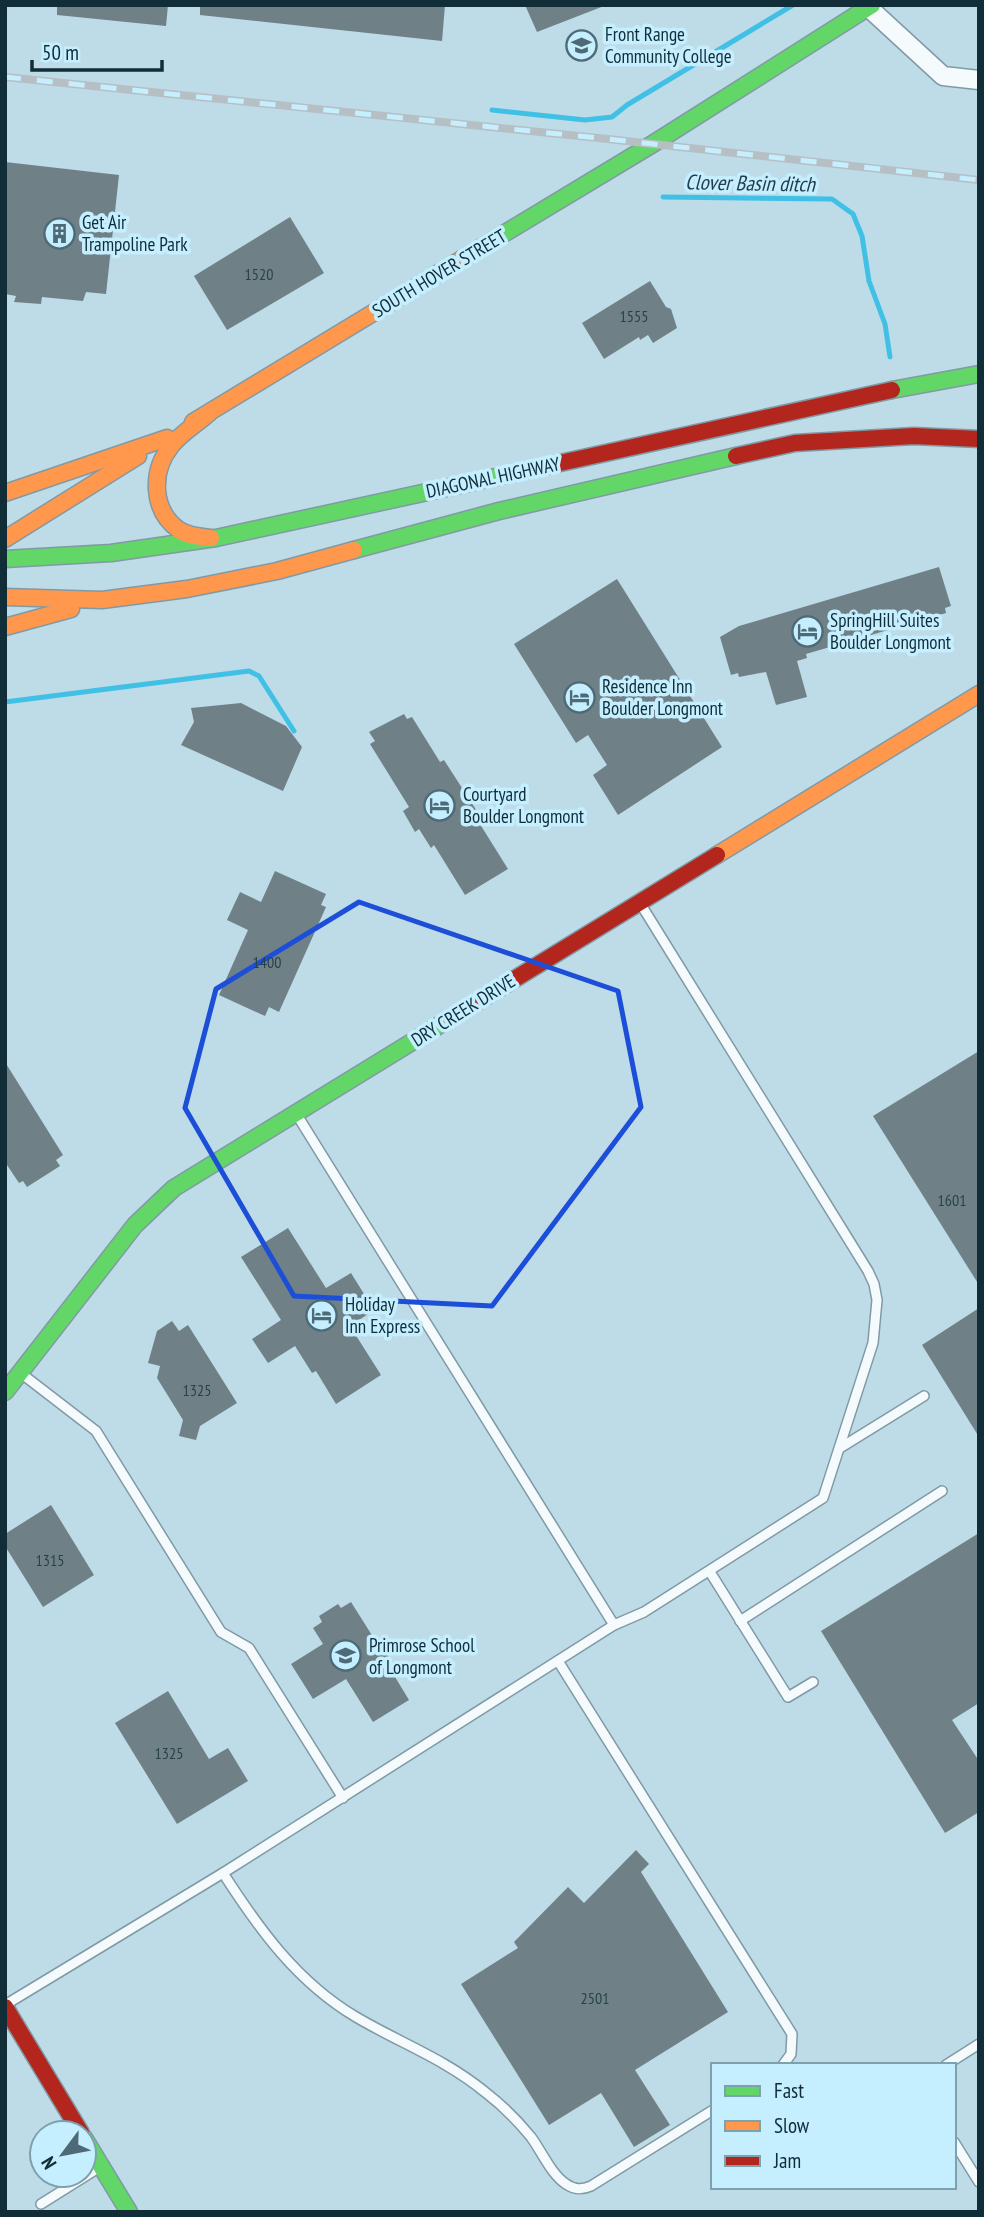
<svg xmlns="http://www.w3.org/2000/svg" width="984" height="2217" font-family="'PT Sans Narrow',sans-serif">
<rect width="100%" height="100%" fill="#bedbe8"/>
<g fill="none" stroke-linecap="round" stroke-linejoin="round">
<!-- stream -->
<g stroke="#41c0e5" stroke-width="5">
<path d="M492 110 585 120 612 117 627 105 793 5"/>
<path d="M663 197 832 199 853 214 862 236 869 281 885 324 890 357"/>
<path d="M5 702 249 671 259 676 294 731"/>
</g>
</g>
<!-- building -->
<g fill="#6f8187">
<path d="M57 5H168L166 26 57 15Z"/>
<path d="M200 5H445L442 41 200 15Z"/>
<path d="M525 5H604V6L537 32Z"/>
<path d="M5 162 119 175 106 294 86 292 83 301 42 297 41 304 14 302 16 296 5 294Z"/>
<path d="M290 217 324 273 227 330 194 276Z"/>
<path d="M650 281 666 307 671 309 677 328 653 343 648 335 640 340 639 337 604 359 582 323Z"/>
<path d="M939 567 951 606 945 608 946 613 806 654 807 658 797 661 807 697 776 705 766 672 739 677 738 673 731 675 720 637 739 626Z"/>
<path d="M617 579 722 747 618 815 593 775 607 765 588 735 576 743 514 644Z"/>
<path d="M241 703 286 726 302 747 283 791 181 745 194 722 191 708Z"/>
<path d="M404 714 407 719 412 717 440 762 444 760 482 819 478 821 508 869 465 895 434 845 431 848 419 829 415 832 403 811 409 807 370 744 375 741 369 732Z"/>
<path d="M275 871 326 894 321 905 326 907 279 1012 269 1007 265 1016 219 995 248 930 227 920 240 892 261 902Z"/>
<path d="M979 1051V1285L873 1116Z"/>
<path d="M5 1062 63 1155 56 1160 60 1166 27 1187 23 1181 19 1183 5 1162Z"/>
<path d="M288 1228 326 1288 351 1273 374 1310 350 1326 381 1375 336 1404 316 1371 312 1373 295 1346 268 1363 252 1339 281 1320 241 1257Z"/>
<path d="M979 1308V1437L922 1345Z"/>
<path d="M172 1321 179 1331 188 1325 237 1403 200 1426 196 1440 179 1436 183 1420 157 1378 160 1366 148 1363 157 1331Z"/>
<path d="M51 1505 94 1575 43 1607 5 1546V1534Z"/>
<path d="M979 1533V1703L952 1720 979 1761V1812L945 1833 821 1631Z"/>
<path d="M351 1602 380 1648 382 1646 393 1664 389 1667 409 1700 373 1722 346 1679 313 1699 291 1664 323 1644 313 1628 322 1622 319 1616 338 1604 341 1608Z"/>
<path d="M168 1691 209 1759 228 1748 248 1781 177 1824 115 1723Z"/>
<path d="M636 1850 649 1864 641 1872 728 2012 635 2070 670 2125 634 2147 601 2093 549 2125 461 1984 518 1948 514 1942 568 1887 584 1903Z"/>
</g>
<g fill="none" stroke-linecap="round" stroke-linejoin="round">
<defs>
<g id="lane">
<path d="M297 1115 614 1625"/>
<path d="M22 1374 96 1431 221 1632 249 1648 343 1798"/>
<path d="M840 1448 924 1396"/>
<path d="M710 1572 788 1697 813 1682"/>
<path d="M740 1621 942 1491"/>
<path d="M558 1661 792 2034 791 2054 783 2065"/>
<path d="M223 1873C259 1929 297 1982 356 2017 400 2043 445 2059 485 2092 502 2105 518 2121 531 2137 542 2152 551 2174 566 2184 575 2190 582 2190 591 2186L713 2110"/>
<path d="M5 2005 223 1873 614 1625 644 1612 823 1498 873 1343 877 1300 874 1284 868 1271 640 903"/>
<path d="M946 2065 979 2044"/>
<path d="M954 2142 979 2182"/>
<path d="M41 2204 100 2167"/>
</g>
<path id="street" d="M868 7 943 76 979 80"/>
<g id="fast">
<path d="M462 259 651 145 872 5"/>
<path d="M892 390 979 374"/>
<path d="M354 550 499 511 736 456"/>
<path d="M5 559 111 553 216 538 551 465"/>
<path d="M5 1392 135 1225 174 1188 451 1018"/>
<path d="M84 2138 129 2212"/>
</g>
<g id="slow">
<path d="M209 413C197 424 181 433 171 446 151 471 151 510 179 530 188 536 200 537 211 538"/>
<path d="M193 422 462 259"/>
<path d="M5 493 167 438"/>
<path d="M5 539 138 456"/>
<path d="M5 597 102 600 187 589 277 571 354 550"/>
<path d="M5 627 71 609"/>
<path d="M717 855 979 694"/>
</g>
<g id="jam">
<path d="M736 456 795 443 914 436 979 439"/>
<path d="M551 465 892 390"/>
<path d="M451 1018 717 855"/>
<path d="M5 2007 81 2133"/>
</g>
</defs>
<!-- lane casing -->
<use href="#lane" stroke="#809aa5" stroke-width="12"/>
<!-- street casing -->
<use href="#street" stroke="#809aa5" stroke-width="21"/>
<!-- fast casing -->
<use href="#fast" stroke="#809aa5" stroke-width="19"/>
<!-- slow casing -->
<use href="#slow" stroke="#809aa5" stroke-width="19"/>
<!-- jam casing -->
<use href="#jam" stroke="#809aa5" stroke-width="19"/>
<!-- lane -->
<use href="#lane" stroke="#f5fafc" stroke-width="9"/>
<!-- street -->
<use href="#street" stroke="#f5fafc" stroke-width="18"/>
<!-- fast -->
<use href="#fast" stroke="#63d668" stroke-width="16"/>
<!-- slow -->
<use href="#slow" stroke="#ff974d" stroke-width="16"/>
<!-- jam -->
<use href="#jam" stroke="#b3261e" stroke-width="16"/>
<defs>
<path id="rail" d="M5 77 608 139 979 180"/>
</defs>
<!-- rail casing -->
<use href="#rail" stroke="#b6bfc3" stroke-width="8"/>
<!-- rail -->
<use href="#rail" stroke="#c5eeff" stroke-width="5" stroke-dasharray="16" stroke-linecap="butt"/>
</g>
<!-- marked area -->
<path fill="none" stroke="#1d4ed8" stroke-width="5" stroke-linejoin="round" d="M359 902 618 991 641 1107 492 1306 294 1296 185 1108 216 989Z"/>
<!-- icons -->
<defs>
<symbol id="university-ring" viewBox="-11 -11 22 22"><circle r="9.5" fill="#c5eeff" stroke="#4d6a76" stroke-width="1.5"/><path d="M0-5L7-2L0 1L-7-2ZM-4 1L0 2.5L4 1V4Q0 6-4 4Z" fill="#4d6a76"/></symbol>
<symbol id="building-ring" viewBox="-11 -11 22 22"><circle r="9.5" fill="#c5eeff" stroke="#4d6a76" stroke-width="1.5"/><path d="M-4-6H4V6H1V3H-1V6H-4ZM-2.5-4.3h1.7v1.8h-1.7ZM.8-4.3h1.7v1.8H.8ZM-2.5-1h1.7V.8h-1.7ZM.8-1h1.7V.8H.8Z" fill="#4d6a76"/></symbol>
<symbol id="hotel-ring" viewBox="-11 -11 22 22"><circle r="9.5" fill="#c5eeff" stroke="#4d6a76" stroke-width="1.5"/><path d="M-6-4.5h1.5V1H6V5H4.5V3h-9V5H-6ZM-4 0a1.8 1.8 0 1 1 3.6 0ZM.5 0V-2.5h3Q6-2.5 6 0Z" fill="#4d6a76"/></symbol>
<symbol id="school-ring" viewBox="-11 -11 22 22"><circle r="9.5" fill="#c5eeff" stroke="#4d6a76" stroke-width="1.5"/><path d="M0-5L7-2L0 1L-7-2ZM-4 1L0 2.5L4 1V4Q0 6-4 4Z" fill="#4d6a76"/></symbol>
</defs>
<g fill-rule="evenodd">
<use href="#university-ring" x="564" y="28" width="35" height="35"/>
<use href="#building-ring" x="42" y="216" width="35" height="35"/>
<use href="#hotel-ring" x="790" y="614" width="35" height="35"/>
<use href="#hotel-ring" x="562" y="680" width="35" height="35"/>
<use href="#hotel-ring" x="422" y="788" width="35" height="35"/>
<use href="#hotel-ring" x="304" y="1298" width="35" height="35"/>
<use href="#school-ring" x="328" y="1638" width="35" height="35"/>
</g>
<g text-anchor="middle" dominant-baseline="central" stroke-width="7" stroke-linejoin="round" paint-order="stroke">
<!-- number labels -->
<g font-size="16" fill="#28424c">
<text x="259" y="274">1520</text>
<text x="634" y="316">1555</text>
<text x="267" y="962">1400</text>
<text x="952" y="1200">1601</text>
<text x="197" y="1390">1325</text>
<text x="50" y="1560">1315</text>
<text x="169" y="1753">1325</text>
<text x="595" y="1998">2501</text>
</g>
<!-- poi labels -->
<g font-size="19" fill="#102d38" stroke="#c5eeff" text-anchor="start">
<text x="605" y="34">Front Range<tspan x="605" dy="22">Community College</tspan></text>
<text x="82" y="222">Get Air<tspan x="82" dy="22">Trampoline Park</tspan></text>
<text x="830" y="620">SpringHill Suites<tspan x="830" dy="22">Boulder Longmont</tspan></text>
<text x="602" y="686">Residence Inn<tspan x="602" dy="22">Boulder Longmont</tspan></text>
<text x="463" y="794">Courtyard<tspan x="463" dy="22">Boulder Longmont</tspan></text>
<text x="345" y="1304">Holiday<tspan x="345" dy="22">Inn Express</tspan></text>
<text x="369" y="1645">Primrose School<tspan x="369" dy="22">of Longmont</tspan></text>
</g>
<!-- street labels -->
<g font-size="19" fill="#102d38" stroke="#c5eeff">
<text transform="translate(439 273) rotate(-31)">SOUTH HOVER STREET</text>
<text transform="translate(493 477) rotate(-12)">DIAGONAL HIGHWAY</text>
<text transform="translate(463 1010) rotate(-32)">DRY CREEK DRIVE</text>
</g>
<!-- water labels -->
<g font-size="21" font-style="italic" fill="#223f4a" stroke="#c5eeff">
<text transform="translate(750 183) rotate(1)">Clover Basin ditch</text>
</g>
</g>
<!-- border -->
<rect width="984" height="2217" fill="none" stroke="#102d38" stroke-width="14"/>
<!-- legend -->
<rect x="711" y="2063" width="245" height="126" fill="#c5eeff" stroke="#7da1af" stroke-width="2"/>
<rect x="725" y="2086" width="35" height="10" fill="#63d668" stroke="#7da1af" stroke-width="2"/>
<text x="774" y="2098" font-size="21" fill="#102d38">Fast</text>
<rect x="725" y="2121" width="35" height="10" fill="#ff974d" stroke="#7da1af" stroke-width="2"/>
<text x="774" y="2133" font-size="21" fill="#102d38">Slow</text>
<rect x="725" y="2156" width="35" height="10" fill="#b3261e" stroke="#7da1af" stroke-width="2"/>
<text x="774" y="2168" font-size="21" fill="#102d38">Jam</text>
<!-- north arrow -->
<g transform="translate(63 2154) rotate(238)"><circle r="33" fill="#c5eeff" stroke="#7da1af" stroke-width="2"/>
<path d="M0-5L12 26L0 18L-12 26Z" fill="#4d6a76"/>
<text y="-10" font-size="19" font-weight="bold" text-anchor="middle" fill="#102d38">N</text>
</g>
<!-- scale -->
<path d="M32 60v10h130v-10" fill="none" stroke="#102d38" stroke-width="3.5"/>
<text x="42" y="60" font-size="21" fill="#102d38" stroke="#c5eeff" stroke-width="5" paint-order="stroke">50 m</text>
</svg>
